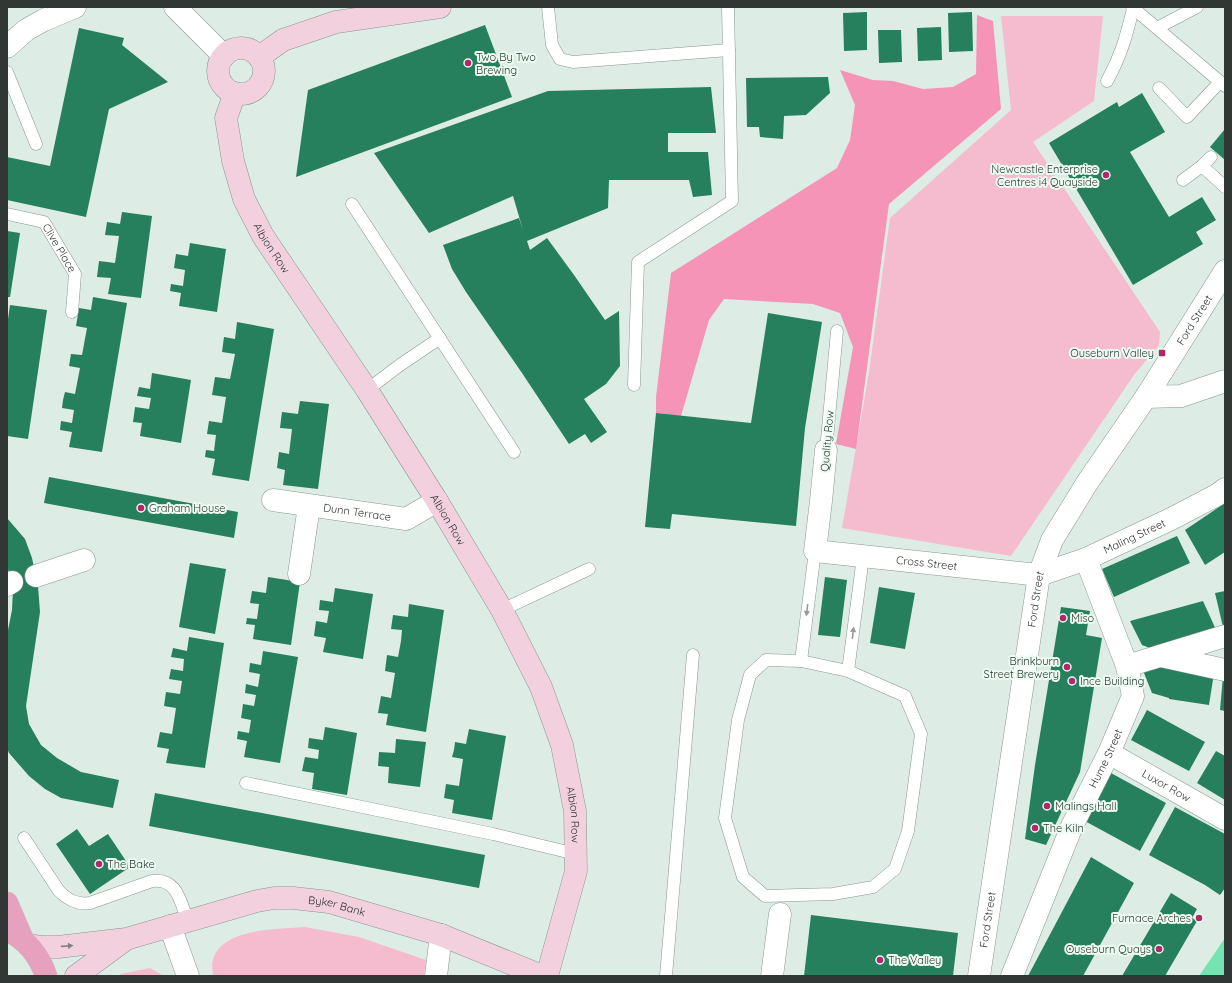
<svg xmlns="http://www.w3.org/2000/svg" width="1232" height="983" font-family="Quicksand,sans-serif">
<rect width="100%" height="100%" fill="#ddede5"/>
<!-- green -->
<g fill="#f5bccf">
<path d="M1001 16H1103L1094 101 1033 142 1160 332 1159 345 1134 375 1011 556 842 528 869 372 890 218 1011 110Z"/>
<path d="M305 927 359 937 426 960 424 976H213C213 971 211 965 213 960 221 928 278 929 305 927Z"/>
<path d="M150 968 164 976H118L121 974Z"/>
</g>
<!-- forest -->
<path fill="#f694b8" d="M977 15 993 21 1001 109 889 204 856 449 836 444 853 347 840 313 813 304 724 299 709 320 681 416 656 413V397L671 273 837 168 850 140 855 105 840 70 873 80 893 81 923 89 953 87 976 74Z"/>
<!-- water -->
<path fill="#74e4b3" d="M1225 938V976H1199Z"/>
<!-- building -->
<g fill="#267f5d">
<path d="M867 12V50L844 51 843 13Z"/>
<path d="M972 12 973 51 949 52 948 13Z"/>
<path d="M485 25 512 97 296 177 308 90Z"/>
<path d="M941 27 942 60 918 61 917 28Z"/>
<path d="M79 28 124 38 122 45 168 82 109 109 86 217 7 200V157L50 166Z"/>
<path d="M878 30H901L902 62 879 63Z"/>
<path d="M828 77 830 93 806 115 784 116 783 139 760 137 759 127H747L746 78Z"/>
<path d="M711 87 716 133H668V152H708L712 195 693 197 689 180H609L608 208 527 241 530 250 547 238 574 275 605 320 619 311 620 366 606 384 584 399 607 432 591 443 585 434 569 444 522 373 466 292 452 269 443 245 519 218 523 230 513 196 429 233 374 153 548 91Z"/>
<path d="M1142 93 1165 132 1130 152 1169 217 1202 197 1216 220 1196 232 1203 244 1133 285 1049 143 1117 102 1119 107Z"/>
<path d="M1225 129V160L1210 147Z"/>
<path d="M122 212 152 216 141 298 108 294 111 278 97 277 99 261 115 263 119 236 105 235 107 222 120 224Z"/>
<path d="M7 231 20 233 10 297H7Z"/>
<path d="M190 243 226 249 217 312 179 306 181 293 170 291 171 284 183 286 185 270 174 268 176 254 188 256Z"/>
<path d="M93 297 127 303 102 452 69 447 72 432 60 430 61 421 72 423 74 410 62 408 63 400 65 392 75 394 80 368 69 366 71 354 82 355 87 328 76 326 79 308 91 310Z"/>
<path d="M10 305 47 310 28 439 7 436V326Z"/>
<path d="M768 313 822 322 805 428 796 526 672 514 670 529 645 527 656 413 751 423Z"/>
<path d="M237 322 274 329 249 481 212 475 215 459 205 457 206 450 214 451 216 435 207 434 209 421 222 423 226 397 212 395 215 377 230 379 235 354 222 352 224 337 235 339Z"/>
<path d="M152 373 191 380 181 443 140 436 142 423 133 422 135 407 149 409 151 398 137 396 139 387 150 389Z"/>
<path d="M300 401 329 404 318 489 283 485 285 470 277 468 279 452 289 454 292 429 280 428 282 412 298 414Z"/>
<path d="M49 477 238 512 234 538 44 503Z"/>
<path d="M1225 503V552L1205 565 1185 530Z"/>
<path d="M7 518 25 539 32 558 38 586 40 612 26 706 29 724 41 745 57 758 81 772 119 780 113 808 61 798 45 789 29 776 9 753 7 748V635L12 610 13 590 7 565Z"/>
<path d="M1177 536 1190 563 1114 597 1102 569Z"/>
<path d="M190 563 226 569 215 634 179 627Z"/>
<path d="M268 577 300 582 291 645 253 639 255 625 246 624 247 618 257 619 259 604 250 603 252 591 266 593Z"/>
<path d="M825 577 847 580 840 637 818 635Z"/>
<path d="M879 587 915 593 905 649 870 643Z"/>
<path d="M335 588 373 594 363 659 323 652 326 638 314 636 316 621 327 623 329 611 319 610 320 600 333 602Z"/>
<path d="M1225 591V627H1223L1215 593Z"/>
<path d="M1203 601 1217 632 1155 650 1142 645 1130 621Z"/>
<path d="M409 604 444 610 426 732 386 725 388 714 378 713 381 696 391 698 395 673 385 671 387 655 398 657 401 641 402 630 391 629 393 615 408 617Z"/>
<path d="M1061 607 1090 611 1086 635 1102 638 1080 772 1046 845 1025 839 1035 765Z"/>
<path d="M189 637 224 643 205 768 166 763 169 749 157 747 160 732 172 734 176 708 164 706 166 692 180 694 182 681 169 679 171 669 183 671 184 659 171 657 173 648 187 651Z"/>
<path d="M263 651 298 657 280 763 244 757 247 741 237 739 238 731 249 733 251 720 241 718 242 712 243 704 254 706 256 695 245 693 246 684 258 687 260 674 249 672 250 663 261 665Z"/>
<path d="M1149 664 1214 673 1209 705 1169 699V698L1152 693 1144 673Z"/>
<path d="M1223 676H1225V711L1220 710Z"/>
<path d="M1147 710 1205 742 1189 771 1131 740Z"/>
<path d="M325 727 357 733 347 795 312 789 314 773 302 771 305 757 318 759 319 750 308 748 309 738 323 740Z"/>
<path d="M469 729 506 736 492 820 452 813 454 800 444 798 446 784 459 786 463 759 452 757 454 750 455 742 466 744Z"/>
<path d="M396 739 426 742 420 787 388 783 389 767 378 766 379 752 395 753Z"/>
<path d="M1216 751 1225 756V800L1197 783Z"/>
<path d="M1109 772 1166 803 1140 851 1083 820Z"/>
<path d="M155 793 485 855 479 888 149 826Z"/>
<path d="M1175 807 1225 834V888L1220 895 1205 885 1149 855Z"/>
<path d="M77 829 89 846 108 834 130 867 90 894 56 844Z"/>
<path d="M1091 857 1134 883 1083 976H1028Z"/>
<path d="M1171 893 1197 909 1192 918 1197 921 1165 976H1122Z"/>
<path d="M811 915 958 933 953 976H804Z"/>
</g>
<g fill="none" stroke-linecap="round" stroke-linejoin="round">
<defs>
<g id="lane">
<path d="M548 7 552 45 560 59 573 62 729 50"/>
<path d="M1132 7 1225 86"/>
<path d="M1157 28 1197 7"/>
<path d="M7 72 36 144"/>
<path d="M1107 81C1121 56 1126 37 1133 9"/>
<path d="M1159 88 1187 117 1220 82"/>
<path d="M1202 166 1225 187"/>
<path d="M1183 180 1202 166 1211 157"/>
<path d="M352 204 514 452"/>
<path id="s1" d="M7 214 44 222 75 274 72 312"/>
<path d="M634 385 638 262 732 201 728 7"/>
<path d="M367 390 400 365 440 338"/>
<path d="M826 450 837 331"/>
<path d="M502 610 589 569"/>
<path d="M766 660 801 661 848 671 905 696 921 734 908 831 895 869 873 887 833 894 765 896 743 877 725 818 738 720 750 675Z"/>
<path d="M801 661 815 551"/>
<path d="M848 671 863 557"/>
<path d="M246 783 493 834 576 854"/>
<path d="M24 838 59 891C68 900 77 905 90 903L152 881C178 878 180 902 188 921"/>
<path d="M666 976 693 655"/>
</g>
<g id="street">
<path d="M175 7 224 56"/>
<path d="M7 47 26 30 44 20 75 7"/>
<path d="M1146 397 1181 396 1225 381"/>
<path id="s2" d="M826 450 821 501 815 551 1039 575 1086 559 1171 519 1217 495 1225 489"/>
<path id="s3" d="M273 500 406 519 437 501"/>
<path d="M299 574 309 506"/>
<path d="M36 576 84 560"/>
<path d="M7 585 12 582"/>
<path d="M1161 656 1225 670"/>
<path d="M1127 666 1225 636"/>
<path id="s4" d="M1109 753 1225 819"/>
<path d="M170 926 188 976"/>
<path d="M436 976 441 935"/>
<path d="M772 976 780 914"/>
<path id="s5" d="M979 976 1039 575 1052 540 1087 483 1146 397 1225 271"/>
<path id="s6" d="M1012 976 1072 826 1109 753 1133 696 1127 666 1086 559"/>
</g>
<g id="secondary">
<circle cx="241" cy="71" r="23"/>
<path d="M259 57 283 40 336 22 440 7"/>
<path id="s7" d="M235 93 226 118 233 161 244 199 263 236 367 390 437 501 502 610 541 687 562 745 575 811 576 871 547 976"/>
<path id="s8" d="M29 945 42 947H58L126 939 257 901 274 898H293L329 902 441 935 542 976"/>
<path d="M76 976 125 940"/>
</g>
<g id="primary">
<path d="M7 903 23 940"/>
<path d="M7 930C26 939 40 956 46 976"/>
</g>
</defs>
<!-- lane casing -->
<use href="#lane" stroke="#899790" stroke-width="13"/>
<!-- street casing -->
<use href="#street" stroke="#899790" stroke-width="23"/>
<!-- secondary casing -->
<use href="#secondary" stroke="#899790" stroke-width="23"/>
<!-- primary casing -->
<use href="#primary" stroke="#c9cbca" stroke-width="23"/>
<!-- lane -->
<use href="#lane" stroke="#fff" stroke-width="12"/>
<!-- street -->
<use href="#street" stroke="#fff" stroke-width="22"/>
<!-- secondary -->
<use href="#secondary" stroke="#f3d0de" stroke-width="22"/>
<!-- primary -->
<use href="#primary" stroke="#e6a1be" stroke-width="22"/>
</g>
<!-- one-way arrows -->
<defs><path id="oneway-solid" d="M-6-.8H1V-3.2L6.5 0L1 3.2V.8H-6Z"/></defs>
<g fill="#989b9a">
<use href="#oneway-solid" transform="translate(807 610) rotate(97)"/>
<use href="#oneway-solid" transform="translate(853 633) rotate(-83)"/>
</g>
<use fill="#887c80" href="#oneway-solid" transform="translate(67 946) rotate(-4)"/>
<!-- markers -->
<g fill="#b0286a" stroke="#ebfbf2" stroke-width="1.5">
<circle cx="468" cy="63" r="4"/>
<circle cx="1106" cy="175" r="4"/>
<rect x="1158" y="349" width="8" height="8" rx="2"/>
<circle cx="141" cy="508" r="4"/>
<circle cx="1063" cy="618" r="4"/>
<circle cx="1067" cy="667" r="4"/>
<circle cx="1072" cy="681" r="4"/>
<circle cx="1047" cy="806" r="4"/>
<circle cx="1035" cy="828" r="4"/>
<circle cx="99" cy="864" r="4"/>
<circle cx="1199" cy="918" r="4"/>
<circle cx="1159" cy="949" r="4"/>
<circle cx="880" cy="960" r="4"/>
</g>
<g text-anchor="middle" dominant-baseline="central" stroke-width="4" stroke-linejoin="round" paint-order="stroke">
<!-- poi labels -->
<g font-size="11" fill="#313734" stroke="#ebfbf2" text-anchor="start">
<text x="476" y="57">Two By Two<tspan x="476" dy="13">Brewing</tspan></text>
<text x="1098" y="169" text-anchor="end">Newcastle Enterprise<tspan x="1098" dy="13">Centres i4 Quayside</tspan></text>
<text x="1154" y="353" text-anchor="end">Ouseburn Valley</text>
<text x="149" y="508">Graham House</text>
<text x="1071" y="618">Miso</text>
<text x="1059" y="661" text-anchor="end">Brinkburn<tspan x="1059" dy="13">Street Brewery</tspan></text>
<text x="1080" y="681">Ince Building</text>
<text x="1055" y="806">Malings Hall</text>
<text x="1043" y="828">The Kiln</text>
<text x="107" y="864">The Bake</text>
<text x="1191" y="918" text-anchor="end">Furnace Arches</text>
<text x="1151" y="949" text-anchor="end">Ouseburn Quays</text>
<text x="888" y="960">The Valley</text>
</g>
<!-- street labels -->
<g font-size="11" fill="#313734" stroke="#ebfbf2">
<text stroke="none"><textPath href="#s7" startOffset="166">Albion Row</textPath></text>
<text stroke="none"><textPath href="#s1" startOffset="68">Clive Place</textPath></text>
<text stroke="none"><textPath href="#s5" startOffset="705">Ford Street</textPath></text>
<text transform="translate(827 441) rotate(-85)">Quality Row</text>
<text stroke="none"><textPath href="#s3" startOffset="85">Dunn Terrace</textPath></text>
<text stroke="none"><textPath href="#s7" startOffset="490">Albion Row</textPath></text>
<text stroke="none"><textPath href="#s2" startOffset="430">Maling Street</textPath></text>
<text stroke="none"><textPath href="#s2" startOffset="214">Cross Street</textPath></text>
<text stroke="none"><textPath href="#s5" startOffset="381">Ford Street</textPath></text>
<text stroke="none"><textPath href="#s6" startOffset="237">Hume Street</textPath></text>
<text stroke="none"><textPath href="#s4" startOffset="66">Luxor Row</textPath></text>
<text stroke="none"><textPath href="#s7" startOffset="814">Albion Row</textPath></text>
<text stroke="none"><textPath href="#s8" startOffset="315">Byker Bank</textPath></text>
<text stroke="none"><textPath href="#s5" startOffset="57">Ford Street</textPath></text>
</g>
</g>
<!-- border -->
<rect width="1232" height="983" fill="none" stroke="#313734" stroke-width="16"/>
</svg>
